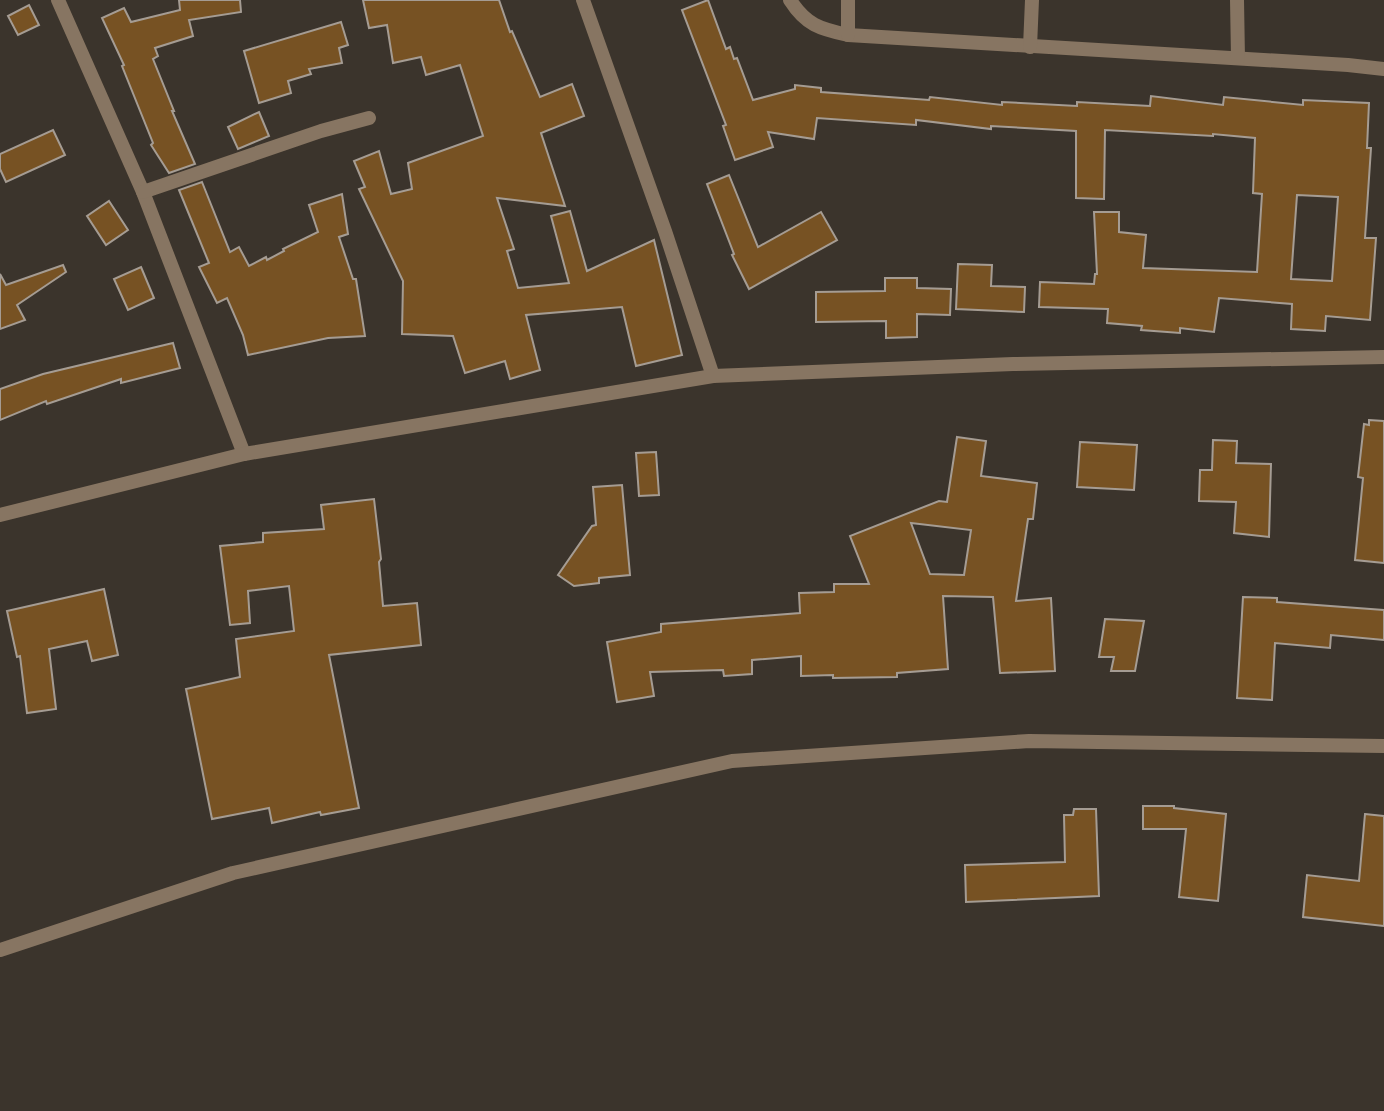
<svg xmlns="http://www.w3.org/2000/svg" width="1384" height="1111" font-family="'PT Sans',sans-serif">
<rect width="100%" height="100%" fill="#3b342c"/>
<!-- building -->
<g fill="#775223" stroke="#a59c93" stroke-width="2" fill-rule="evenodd">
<path d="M179 0H240L241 12 189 20 193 36 155 48 158 56 153 59 174 111H172L195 164 169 173 151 145 153 143 122 66 124 65 102 18 124 8 131 22 180 10Z"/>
<path d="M363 0H499L510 32 512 31 540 97 572 84 584 116 541 133 565 206 497 198 514 249 507 251 518 288 569 283 551 216 570 211 587 271 654 240 682 355 636 366 622 307 526 315 540 370 510 379 505 361 465 373 453 336 402 334 403 281 359 189 365 187 354 161 379 151 391 194 412 189 408 163 483 136 460 65 426 75 421 57 393 63 387 25 369 28Z"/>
<path d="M708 0 726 49 730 47 734 59 737 58 753 100 795 89V85L821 88V92L929 100 930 97 1002 105V102L1077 106V102L1150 106 1151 96 1223 105 1224 97 1303 105V100L1369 103 1367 148H1371L1365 238H1376L1370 320 1326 316 1325 331 1291 329 1292 304 1219 298 1214 332 1180 328V333L1141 330 1142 326 1107 323 1108 309 1039 307 1040 282 1094 284 1095 274H1097L1094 212H1119V232L1146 235 1143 268 1257 272 1262 194 1253 193 1255 138 1213 134V136L1105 130 1104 199 1076 198V131L991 126V129L916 120V125L817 118 814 139 768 132 773 147 735 160 723 126 726 125 682 10ZM1297 195 1338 197 1332 281 1291 279Z"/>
<path d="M29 5 39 25 18 35 8 16Z"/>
<path d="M341 22 348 45 339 48 342 63 309 69 311 74 288 81 291 93 259 103 244 51Z"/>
<path d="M259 112 269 136 238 149 228 127Z"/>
<path d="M53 130 65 155 6 182 0 169V154Z"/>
<path d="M729 175 758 247 821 212 837 240 749 289 732 255 734 254 707 184Z"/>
<path d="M202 182 230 252 239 247 249 266 266 257 267 260 284 251 283 249 318 232 309 205 342 194 348 234 339 237 353 279H356L365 336 328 338 248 355 243 335 227 298 217 303 199 267 209 263 179 190Z"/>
<path d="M109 201 128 230 106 245 87 216Z"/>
<path d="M958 264 992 265 991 286 1025 287 1024 312 956 309Z"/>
<path d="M63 265 66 272 17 305 25 320 0 329V274L6 285Z"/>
<path d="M141 267 154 298 128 310 114 279Z"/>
<path d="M885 278H917V288L951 289 950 315 917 314V337L886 338V321L816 322V292L885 291Z"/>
<path d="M173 343 180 368 121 383V379L47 404 46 401 0 420V389L43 374Z"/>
<path d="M1369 420 1384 421V563L1355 560 1363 478 1358 477 1364 424 1369 425Z"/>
<path d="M957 437 986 441 981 476 1037 483 1033 519H1028L1016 601 1051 598 1055 671 1000 673 993 597 943 596 948 669 897 673V677L833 678V675L801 676V656L752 660V674L724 676 723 670 650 672 654 696 617 702 607 642 661 632V624L800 613 799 593 834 592V584H869L850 536 939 501 947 502ZM911 523 971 530 964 575 930 574Z"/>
<path d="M1213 440 1237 441 1236 463 1271 464 1269 537 1234 533 1236 502 1199 501 1200 470H1212Z"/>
<path d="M1080 442 1137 445 1134 490 1077 487Z"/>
<path d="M656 452 659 495 639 496 636 453Z"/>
<path d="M622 485 630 575 599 578V583L574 586 558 575 592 526 596 525 593 487Z"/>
<path d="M374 499 381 559 379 562 383 606 417 603 421 645 329 655 359 808 321 815 320 812 272 823 269 808 212 819 186 689 240 677 236 639 294 631 289 586 248 591 250 623 230 625 220 546 263 542V533L324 529 321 505Z"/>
<path d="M104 589 118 655 92 661 87 641 49 649 56 709 27 713 20 656 17 657 7 611Z"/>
<path d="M1243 597 1277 598V602L1384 610V640L1331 635 1330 648 1275 643 1272 700 1237 698Z"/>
<path d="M1105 619 1144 621 1135 671H1111L1114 657H1099Z"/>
<path d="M1143 806H1174V808L1226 814 1218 901 1179 897 1186 829H1143Z"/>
<path d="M1074 809H1096L1099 896 966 902 965 865 1065 862 1064 815H1073Z"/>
<path d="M1365 814 1384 816V926L1303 917 1307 875 1359 881Z"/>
</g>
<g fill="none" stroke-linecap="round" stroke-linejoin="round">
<!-- street -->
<g stroke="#877562" stroke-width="14">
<path d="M58 0 143 192 244 454"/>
<path d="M583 0 665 231 713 376"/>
<path d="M790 0C806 25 820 29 848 35L1348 65 1384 69"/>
<path d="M1237 0 1238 58"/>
<path d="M848 35V0"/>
<path d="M1030 47 1032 0"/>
<path d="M143 192 321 131 369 118"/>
<path d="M0 515 244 454 713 376 1013 364 1384 357"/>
<path d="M0 950 233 873 732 761 1029 741 1384 746"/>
</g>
</g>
</svg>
